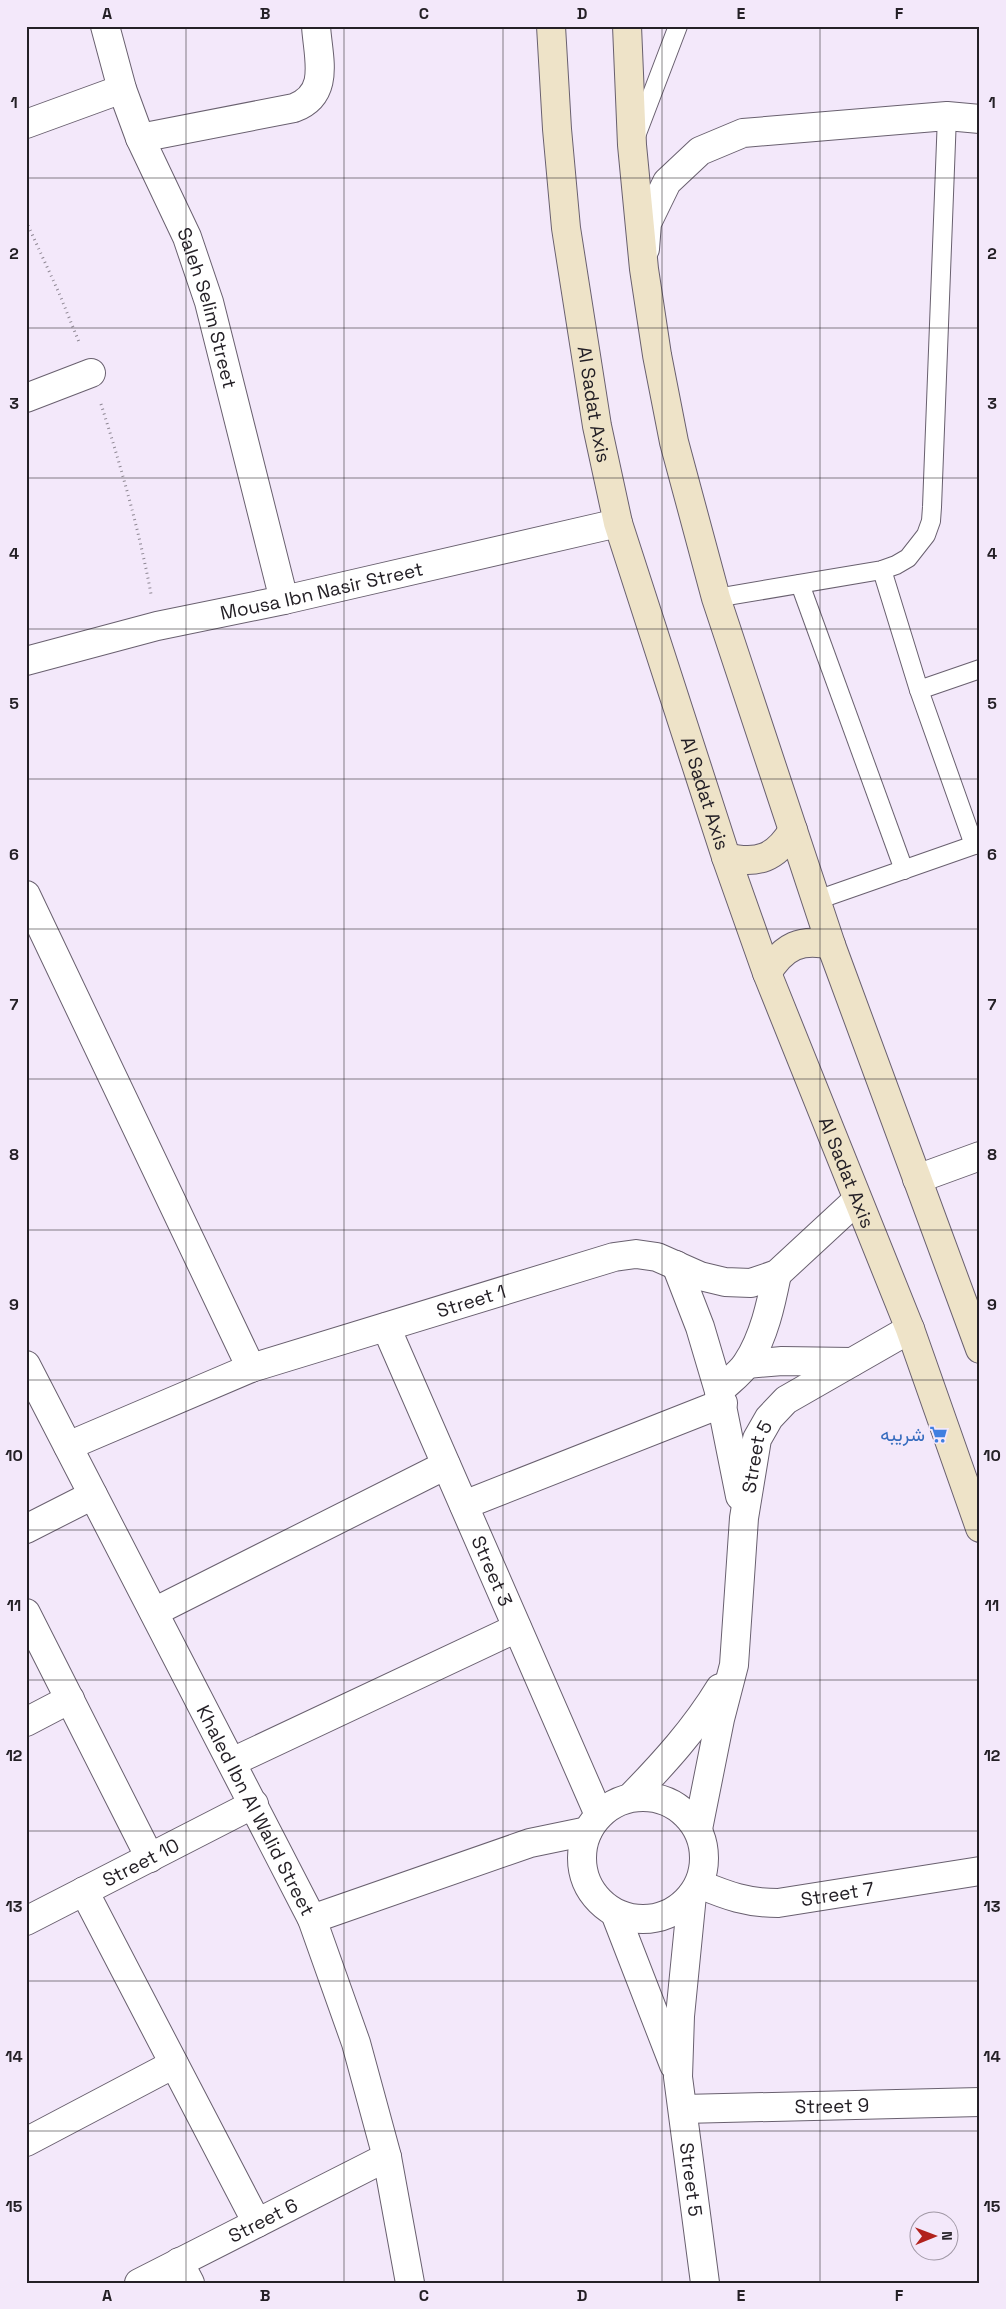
<svg xmlns="http://www.w3.org/2000/svg" width="1006" height="2309" font-family="'Space Grotesk',Vazirmatn,sans-serif">
<rect width="100%" height="100%" fill="#f3e8fa"/>
<g fill="none" stroke-linecap="round" stroke-linejoin="round">
<defs>
<g id="lane">
<path d="M636 136 678 26"/>
<path d="M882 570 919 690 974 845"/>
<path d="M800 584 904 870"/>
<path d="M716 598 882 570 896 565 908 558 926 535 931 521 932 507 947 116"/>
<path d="M919 690 980 669"/>
<path d="M817 900 980 843"/>
</g>
<g id="street">
<path id="s1" d="M105 26 122 89 140 138 187 237 209 302 284 600"/>
<path d="M26 124 122 89"/>
<path d="M140 138 294 108C331 94 318 58 316 26"/>
<path d="M645 249 647 223 667 182 700 151 743 133 947 116 980 119"/>
<path d="M26 398 91 373"/>
<path id="s2" d="M26 661 157 626 284 600 618 523"/>
<path d="M26 895 251 1368"/>
<path d="M917 1179 980 1156"/>
<path d="M676 1265 700 1327 719 1391 740 1496"/>
<path id="s3" d="M386 1327 599 1815"/>
<path d="M747 1364 782 1361 852 1362"/>
<path id="s4" d="M26 1365 312 1919 356 2043 387 2157 410 2283"/>
<path d="M719 1391C728 1382 741 1373 747 1363 764 1337 771 1304 777 1274"/>
<path id="s5" d="M68 1446 251 1368 614 1257 636 1254 657 1257 700 1276 725 1282 751 1283 777 1274 857 1200"/>
<path d="M464 1505 723 1403"/>
<path d="M26 1529 93 1495"/>
<path d="M154 1612 446 1465"/>
<path d="M26 1613 150 1858"/>
<path d="M26 1722 70 1699"/>
<path d="M232 1762 517 1628"/>
<circle cx="643" cy="1858" r="61"/>
<path d="M631 1797C664 1763 695 1729 720 1688"/>
<path id="s6" d="M698 1829 720 1719 734 1665 744 1518 757 1439 769 1418 786 1400 910 1329"/>
<path id="s7" d="M699 1884C728 1896 747 1903 778 1903L980 1871"/>
<path d="M84 1891 257 2223"/>
<path id="s8" d="M692 1895 680 2016 678 2077 705 2283"/>
<path d="M615 1913 674 2065"/>
<path d="M312 1919 530 1843 588 1831"/>
<path id="s9" d="M26 1921 254 1804"/>
<path id="s10" d="M683 2109 980 2102"/>
<path d="M26 2142 174 2064"/>
<path d="M179 2262 190 2283"/>
<path id="s11" d="M139 2283 387 2157"/>
</g>
<g id="secondary">
<path id="s12" d="M551 26 557 129 566 228 597 426 618 523 726 857 767 973 910 1329 980 1528"/>
<path d="M627 26 632 145 644 269 657 355 674 442 716 598 831 945 980 1349"/>
<path d="M726 857C758 865 776 858 793 830"/>
<path d="M767 973C784 946 801 938 831 945"/>
</g>
</defs>
<!-- lane casing -->
<use href="#lane" stroke="#69606f" stroke-width="20"/>
<!-- street casing -->
<use href="#street" stroke="#69606f" stroke-width="30"/>
<!-- secondary casing -->
<use href="#secondary" stroke="#69606f" stroke-width="30"/>
<!-- path -->
<g stroke="#8f8894" stroke-width="3" stroke-dasharray="1 4" stroke-linecap="butt">
<path d="M26 221 59 293 79 342"/>
<path d="M101 404C121 467 139 529 151 594"/>
</g>
<!-- lane -->
<use href="#lane" stroke="#fff" stroke-width="18"/>
<!-- street -->
<use href="#street" stroke="#fff" stroke-width="28"/>
<!-- secondary -->
<use href="#secondary" stroke="#eee3c8" stroke-width="28"/>
</g>
<!-- grid -->
<path fill="none" stroke="#242026" stroke-width="1" stroke-opacity="0.55" d="M186 26V2283M344 26V2283M503 26V2283M662 26V2283M820 26V2283M26 178H980M26 328H980M26 478H980M26 629H980M26 779H980M26 929H980M26 1079H980M26 1230H980M26 1380H980M26 1530H980M26 1680H980M26 1831H980M26 1981H980M26 2131H980"/>
<!-- icons -->
<defs>
<symbol id="supermarket-bare" viewBox="-9 -9 18 18"><path d="M-6-5.5h2.5l.6 2H6L4.5 2H-2.5L-4.4-4H-6ZM-1.5 3.2a1.3 1.3 0 1 0 .1 0ZM3 3.2a1.3 1.3 0 1 0 .1 0Z" fill="#3f7fe0" stroke="#f3e8fa" stroke-width="2.5" paint-order="stroke"/></symbol>
</defs>
<g fill-rule="evenodd">
<use href="#supermarket-bare" x="926" y="1422" width="25" height="25"/>
</g>
<g text-anchor="middle" dominant-baseline="central" stroke-width="5" stroke-linejoin="round" paint-order="stroke">
<!-- street labels -->
<g font-size="19" fill="#242026" stroke="#f3e8fa">
<text stroke="none"><textPath href="#s1" startOffset="301">Saleh Selim Street</textPath></text>
<text stroke="none"><textPath href="#s12" startOffset="381">Al Sadat Axis</textPath></text>
<text stroke="none"><textPath href="#s2" startOffset="304">Mousa Ibn Nasir Street</textPath></text>
<text stroke="none"><textPath href="#s12" startOffset="786">Al Sadat Axis</textPath></text>
<text stroke="none"><textPath href="#s12" startOffset="1191">Al Sadat Axis</textPath></text>
<text stroke="none"><textPath href="#s5" startOffset="429">Street 1</textPath></text>
<text stroke="none"><textPath href="#s6" startOffset="378">Street 5</textPath></text>
<text stroke="none"><textPath href="#s3" startOffset="266">Street 3</textPath></text>
<text stroke="none"><textPath href="#s4" startOffset="501">Khaled Ibn Al Walid Street</textPath></text>
<text stroke="none"><textPath href="#s9" startOffset="129">Street 10</textPath></text>
<text stroke="none"><textPath href="#s7" startOffset="142">Street 7</textPath></text>
<text stroke="none"><textPath href="#s10" startOffset="149">Street 9</textPath></text>
<text stroke="none"><textPath href="#s8" startOffset="286">Street 5</textPath></text>
<text stroke="none"><textPath href="#s11" startOffset="139">Street 6</textPath></text>
</g>
<!-- shop labels -->
<g font-size="19" fill="#366cbe" stroke="#f3e8fa" text-anchor="end">
<text x="925" y="1434">شريبه</text>
</g>
</g>
<!-- border -->
<rect width="1006" height="2309" fill="none" stroke="#f3e8fa" stroke-width="55"/>
<!-- north arrow -->
<g transform="translate(934 2236) rotate(89)"><circle r="24" fill="#f3e8fa" stroke="#a098a5"/>
<path d="M0-4L9 19L0 12L-9 19Z" fill="#b1221c"/>
<text y="-8" font-size="14" font-weight="bold" text-anchor="middle" fill="#242026">N</text>
</g>
<rect x="28" y="28" width="950" height="2254" fill="none" stroke="#242026" stroke-width="2"/>
<g font-size="16" text-anchor="middle" font-weight="bold" fill="#242026">
<text x="107" y="19">A</text>
<text x="265" y="19">B</text>
<text x="424" y="19">C</text>
<text x="582" y="19">D</text>
<text x="741" y="19">E</text>
<text x="899" y="19">F</text>
<text x="14" y="108">1</text>
<text x="992" y="108">1</text>
<text x="14" y="259">2</text>
<text x="992" y="259">2</text>
<text x="14" y="409">3</text>
<text x="992" y="409">3</text>
<text x="14" y="559">4</text>
<text x="992" y="559">4</text>
<text x="14" y="709">5</text>
<text x="992" y="709">5</text>
<text x="14" y="860">6</text>
<text x="992" y="860">6</text>
<text x="14" y="1010">7</text>
<text x="992" y="1010">7</text>
<text x="14" y="1160">8</text>
<text x="992" y="1160">8</text>
<text x="14" y="1310">9</text>
<text x="992" y="1310">9</text>
<text x="14" y="1461">10</text>
<text x="992" y="1461">10</text>
<text x="14" y="1611">11</text>
<text x="992" y="1611">11</text>
<text x="14" y="1761">12</text>
<text x="992" y="1761">12</text>
<text x="14" y="1912">13</text>
<text x="992" y="1912">13</text>
<text x="14" y="2062">14</text>
<text x="992" y="2062">14</text>
<text x="14" y="2212">15</text>
<text x="992" y="2212">15</text>
<text x="107" y="2301">A</text>
<text x="265" y="2301">B</text>
<text x="424" y="2301">C</text>
<text x="582" y="2301">D</text>
<text x="741" y="2301">E</text>
<text x="899" y="2301">F</text>
</g>
</svg>
